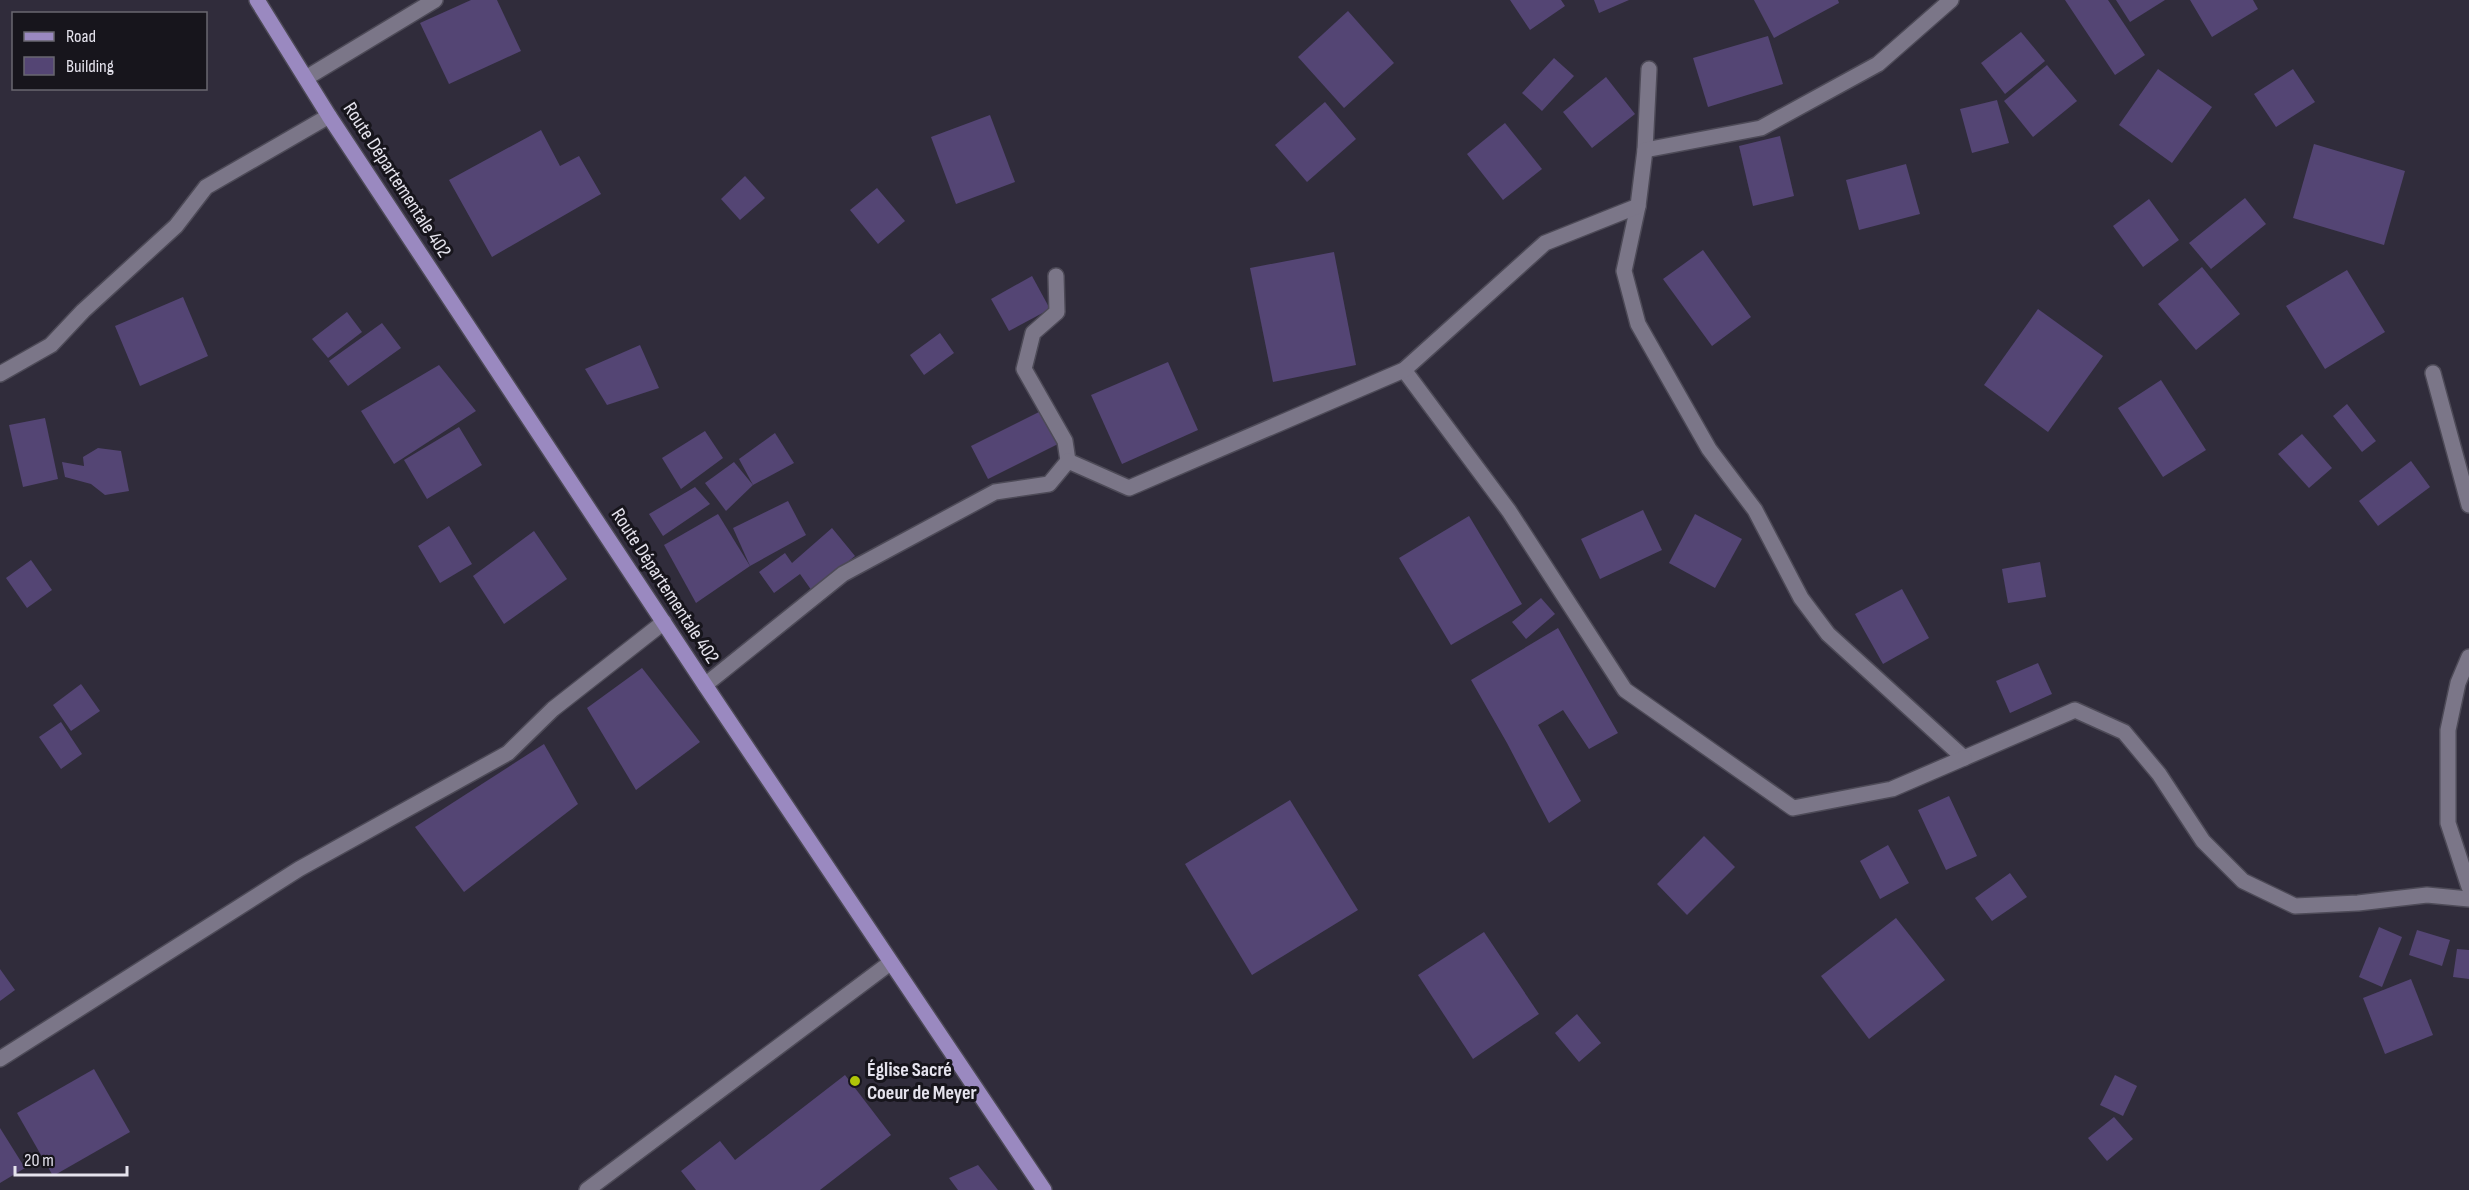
<svg xmlns="http://www.w3.org/2000/svg" width="2469" height="1190" font-family="'Sofia Sans Condensed',sans-serif">
<rect width="100%" height="100%" fill="#302c3b"/>
<!-- building -->
<g fill="#544574">
<path d="M471 0H497L521 51 449 84 420 23Z"/>
<path d="M1510 0H1561L1565 6 1530 30Z"/>
<path d="M1594 0H1629L1599 13Z"/>
<path d="M1754 0H1838L1839 3 1774 38Z"/>
<path d="M2065 0H2108L2145 55 2115 75Z"/>
<path d="M2116 0H2165L2130 22Z"/>
<path d="M2190 0H2253L2258 9 2212 37Z"/>
<path d="M1348 11 1394 63 1344 108 1298 57Z"/>
<path d="M2021 32 2045 61 2005 94 1981 63Z"/>
<path d="M1768 36 1783 84 1708 107 1693 58Z"/>
<path d="M1554 58 1574 76 1542 111 1522 93Z"/>
<path d="M2047 65 2077 101 2033 137 2004 101Z"/>
<path d="M2158 69 2212 107 2172 163 2119 125Z"/>
<path d="M2293 69 2315 102 2276 127 2254 94Z"/>
<path d="M1606 77 1635 114 1592 148 1563 112Z"/>
<path d="M1997 100 2009 143 1972 153 1960 109Z"/>
<path d="M1325 102 1356 139 1307 182 1275 145Z"/>
<path d="M990 115 1015 182 956 204 931 137Z"/>
<path d="M1505 123 1542 169 1503 200 1467 154Z"/>
<path d="M541 130 560 166 579 156 601 194 492 257 449 180Z"/>
<path d="M1780 136 1794 196 1753 206 1739 146Z"/>
<path d="M2314 144 2405 171 2384 245 2293 218Z"/>
<path d="M1906 164 1920 214 1859 230 1846 180Z"/>
<path d="M745 176 765 198 740 220 721 199Z"/>
<path d="M877 188 905 221 878 244 850 210Z"/>
<path d="M2245 198 2266 224 2211 269 2189 243Z"/>
<path d="M2149 199 2179 240 2143 267 2113 226Z"/>
<path d="M1703 250 1751 317 1712 346 1663 279Z"/>
<path d="M1334 252 1356 365 1273 382 1250 268Z"/>
<path d="M2202 267 2240 314 2196 350 2158 304Z"/>
<path d="M2347 270 2385 332 2325 369 2286 306Z"/>
<path d="M1032 276 1050 309 1009 331 991 299Z"/>
<path d="M183 297 208 356 140 386 115 326Z"/>
<path d="M2038 309 2103 356 2048 432 1984 385Z"/>
<path d="M347 312 362 332 328 358 312 339Z"/>
<path d="M382 323 401 348 348 386 329 361Z"/>
<path d="M940 333 954 353 924 375 910 355Z"/>
<path d="M640 345 659 388 607 405 585 369Z"/>
<path d="M1168 362 1198 430 1122 464 1091 395Z"/>
<path d="M439 365 476 411 394 464 361 411Z"/>
<path d="M2161 380 2206 450 2163 477 2118 408Z"/>
<path d="M2347 404 2376 441 2362 452 2333 416Z"/>
<path d="M1043 410 1060 443 988 479 971 446Z"/>
<path d="M45 418 58 479 23 487 9 425Z"/>
<path d="M459 427 482 465 427 499 404 460Z"/>
<path d="M705 431 723 458 681 489 662 458Z"/>
<path d="M775 433 794 463 753 485 739 459Z"/>
<path d="M2302 434 2332 468 2309 488 2278 454Z"/>
<path d="M98 448 121 451 129 491 105 495 91 484 65 477 62 462 84 466 83 457Z"/>
<path d="M2411 461 2430 487 2378 526 2359 501Z"/>
<path d="M734 462 753 485 726 511 705 483Z"/>
<path d="M695 487 710 504 663 536 649 514Z"/>
<path d="M788 501 806 535 750 566 733 528Z"/>
<path d="M1643 510 1662 550 1600 579 1581 539Z"/>
<path d="M718 514 750 566 696 603 664 545Z"/>
<path d="M1695 514 1742 539 1715 588 1669 563Z"/>
<path d="M1469 516 1522 604 1451 645 1399 558Z"/>
<path d="M449 526 472 564 440 583 418 546Z"/>
<path d="M832 528 855 556 812 591 800 574 774 593 759 572 785 553 792 563Z"/>
<path d="M534 531 567 579 504 624 473 576Z"/>
<path d="M31 560 52 590 27 608 6 578Z"/>
<path d="M2040 562 2046 597 2008 603 2002 569Z"/>
<path d="M1902 589 1929 638 1883 664 1855 614Z"/>
<path d="M1541 598 1555 614 1526 639 1512 622Z"/>
<path d="M1558 628 1618 733 1589 749 1563 710 1538 725 1581 801 1549 823 1507 743 1471 680Z"/>
<path d="M2038 663 2052 694 2010 713 1996 681Z"/>
<path d="M642 668 700 742 636 790 587 708Z"/>
<path d="M81 684 100 711 71 731 53 705Z"/>
<path d="M61 722 82 754 61 769 39 737Z"/>
<path d="M544 744 578 804 464 892 415 827Z"/>
<path d="M1949 796 1977 856 1946 870 1918 810Z"/>
<path d="M1290 800 1358 910 1252 975 1185 864Z"/>
<path d="M1704 836 1735 867 1687 915 1657 884Z"/>
<path d="M1888 845 1909 883 1880 899 1860 861Z"/>
<path d="M2010 873 2027 897 1992 921 1975 898Z"/>
<path d="M1896 918 1945 980 1869 1039 1821 976Z"/>
<path d="M2379 927 2402 937 2382 987 2359 977Z"/>
<path d="M2417 930 2450 940 2442 966 2409 955Z"/>
<path d="M1484 932 1539 1014 1473 1059 1418 975Z"/>
<path d="M2457 949 2469 950V979L2453 977Z"/>
<path d="M0 969 15 990 0 1001Z"/>
<path d="M2411 979 2433 1035 2385 1054 2363 998Z"/>
<path d="M1577 1014 1601 1043 1579 1062 1555 1033Z"/>
<path d="M94 1069 130 1132 53 1176 17 1113Z"/>
<path d="M845 1075 891 1135 820 1190H696L681 1171 720 1141 735 1160Z"/>
<path d="M2115 1075 2137 1086 2123 1116 2100 1105Z"/>
<path d="M2114 1117 2133 1139 2107 1161 2088 1138Z"/>
<path d="M0 1128 25 1168 0 1183Z"/>
<path d="M978 1165 998 1190H958L949 1178Z"/>
</g>
<g fill="none" stroke-linecap="round" stroke-linejoin="round">
<defs>
<g id="minor">
<path d="M306 78 435 0"/>
<path d="M1645 150 1649 69"/>
<path d="M1638 206 1624 271 1638 324 1709 449 1755 510 1801 598 1828 634 1964 758 2075 710 2124 732 2159 774 2203 841 2243 881 2295 906 2358 903 2427 895 2469 899"/>
<path d="M1056 276 1057 312 1033 333 1024 369 1065 441 1068 461"/>
<path d="M1404 370 1509 511 1625 690 1793 808 1892 789 1964 758"/>
<path d="M2433 373 2469 505"/>
<path d="M0 374 51 345 83 311 176 226 206 187 329 116"/>
<path d="M2469 657 2458 683 2448 730V823L2469 887"/>
<path d="M705 685 843 574 995 492 1049 484 1068 461 1129 488 1404 370 1545 243 1638 206 1645 150 1761 128 1878 64 1951 0"/>
<path d="M0 1059 299 869 508 753 553 709 664 622"/>
<path d="M587 1190 890 963"/>
</g>
<path id="major" d="M257 0 329 116 705 685 1044 1190"/>
</defs>
<!-- minor casing -->
<use href="#minor" stroke="#4d4a57" stroke-width="18"/>
<!-- major casing -->
<use href="#major" stroke="#4d4a57" stroke-width="18"/>
<!-- minor -->
<use href="#minor" stroke="#7b7688" stroke-width="15"/>
<!-- major -->
<use href="#major" stroke="#9a89c0" stroke-width="15"/>
</g>
<!-- markers -->
<circle fill="#afc508" stroke="#17151c" stroke-width="2" cx="855" cy="1081" r="6"/>
<g text-anchor="middle" dominant-baseline="central" stroke-width="6" stroke-linejoin="round" paint-order="stroke">
<!-- street labels -->
<g font-size="20" fill="#e5e3ed" stroke="#17151c">
<text transform="translate(397 180) rotate(57)">Route Départementale 402</text>
<text transform="translate(665 586) rotate(57)">Route Départementale 402</text>
</g>
<!-- poi labels -->
<g font-size="20" font-weight="bold" fill="#e5e3ed" stroke="#17151c" text-anchor="start">
<text x="867" y="1070">Église Sacré<tspan x="867" dy="23">Coeur de Meyer</tspan></text>
</g>
</g>
<!-- legend -->
<rect x="12" y="12" width="195" height="78" fill="#17151c" stroke="#696770" stroke-width="1.5"/>
<rect x="24" y="32" width="30" height="9" fill="#9a89c0" stroke="#696770" stroke-width="1.5"/>
<text x="66" y="42" font-size="18" fill="#e5e3ed">Road</text>
<rect x="24" y="57" width="30" height="18" fill="#544574" stroke="#696770" stroke-width="1.5"/>
<text x="66" y="72" font-size="18" fill="#e5e3ed">Building</text>
<!-- scale -->
<path d="M15 1166v9h112v-9" fill="none" stroke="#e5e3ed" stroke-width="3"/>
<text x="24" y="1166" font-size="18" fill="#e5e3ed" stroke="#17151c" stroke-width="4.5" paint-order="stroke">20 m</text>
</svg>
